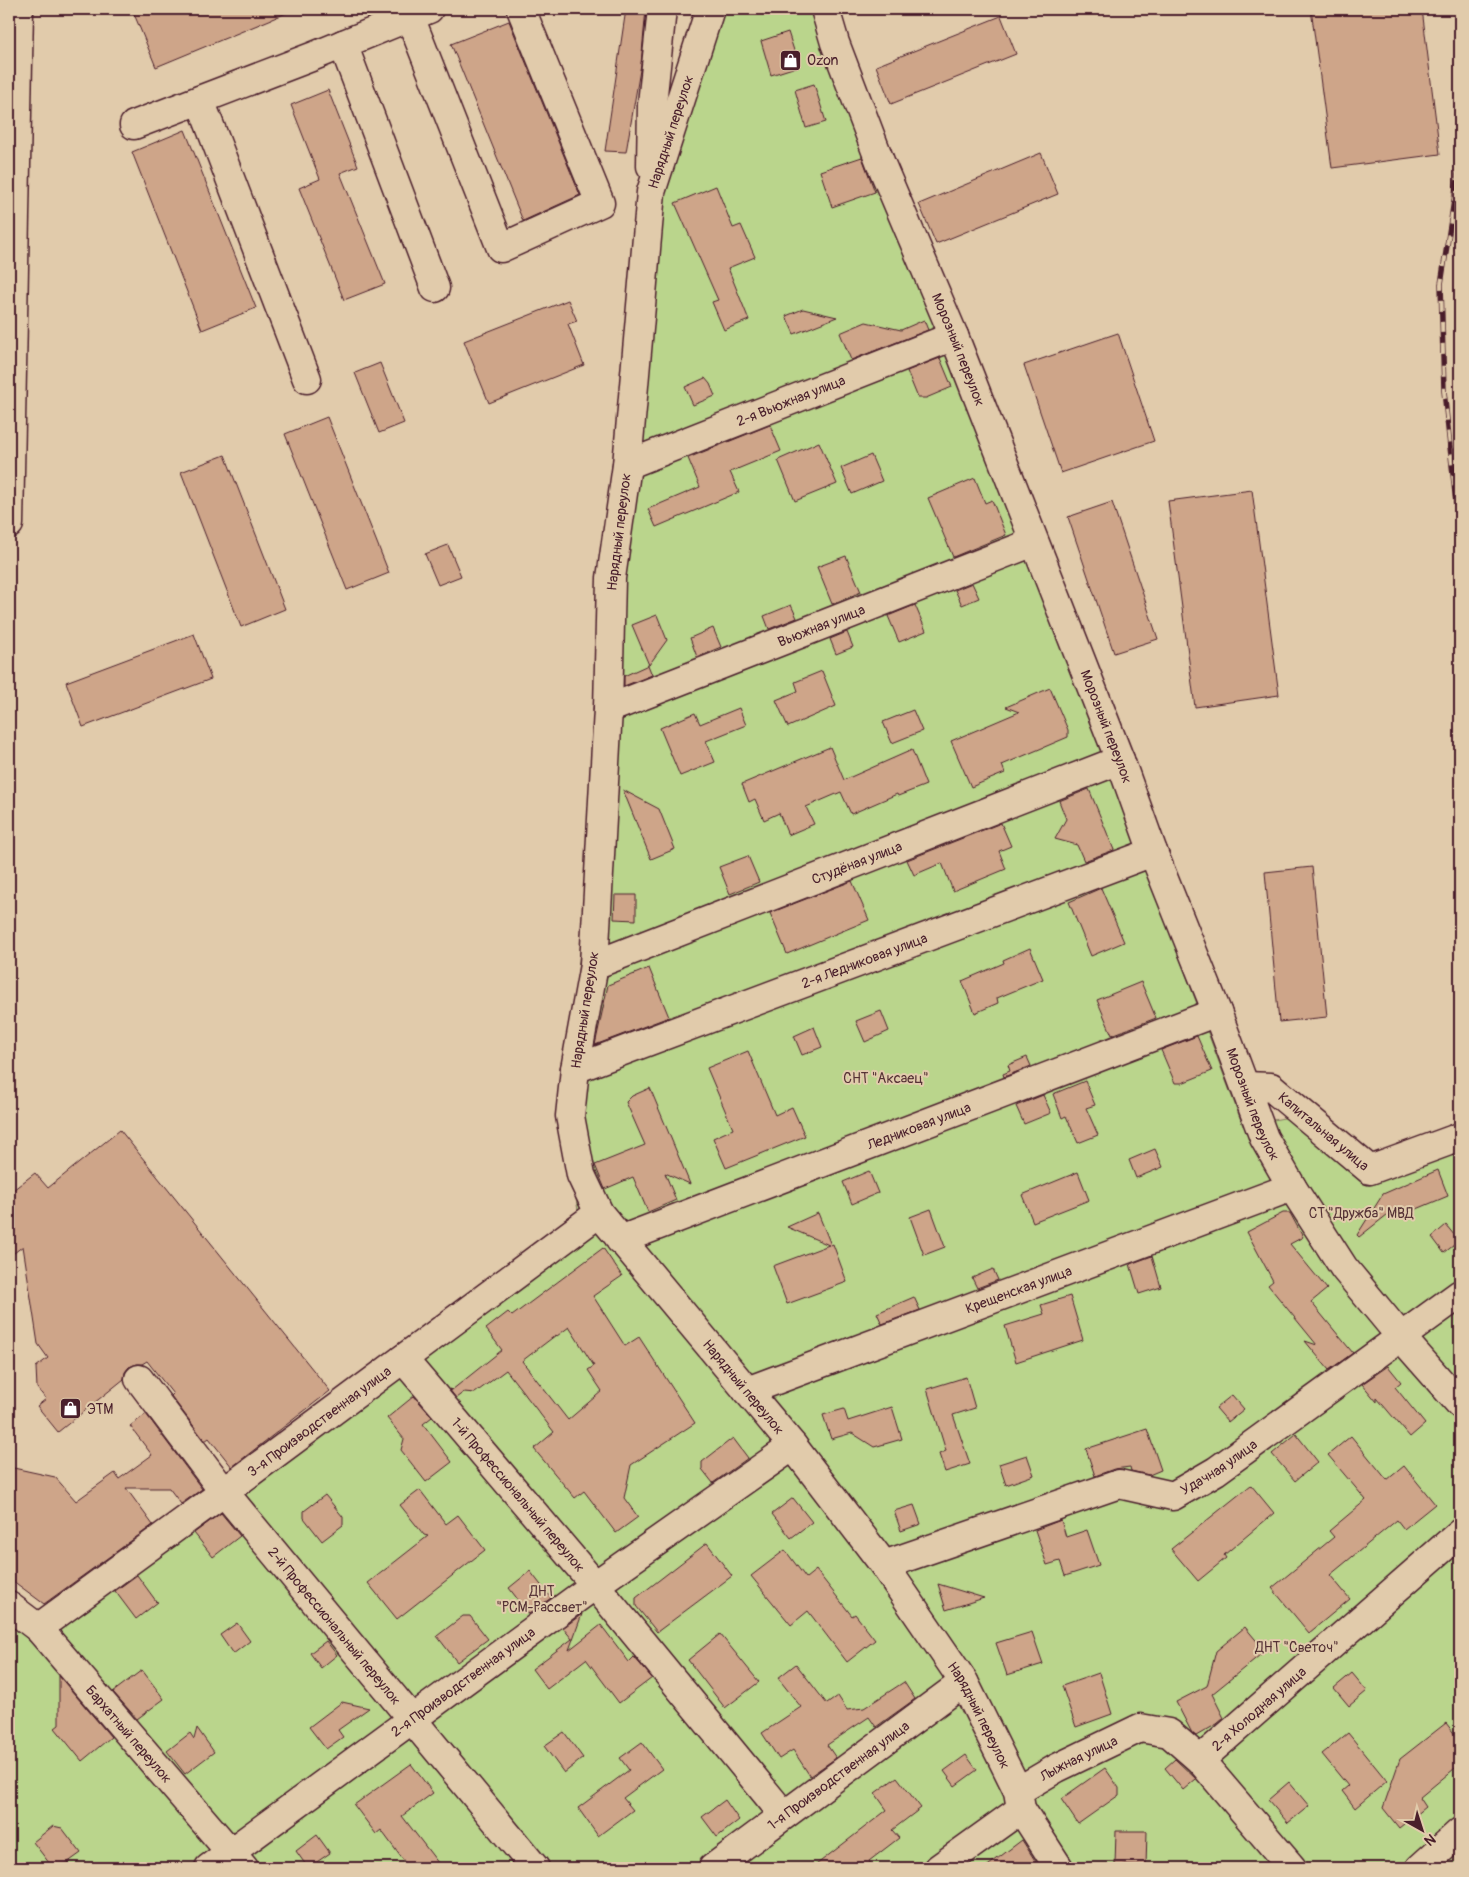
<svg xmlns="http://www.w3.org/2000/svg" width="1469" height="1877" font-family="Pangolin,sans-serif">
<rect width="100%" height="100%" fill="#e1cbab"/>
<filter id="ink" filterUnits="userSpaceOnUse"><feTurbulence type="fractalNoise" baseFrequency=".02" numOctaves="2"/><feDisplacementMap in="SourceGraphic" scale="10" xChannelSelector="R" yChannelSelector="G"/><feConvolveMatrix kernelMatrix="1 2 1 2 8 2 1 2 1" color-interpolation-filters="sRGB"/></filter>
<g filter="url(#ink)">
<!-- green -->
<path fill="#bad58c" stroke="#827a5c" d="M712 9H822L1243 1126 1289 1117 1368 1160 1460 1125V1868H9V1593L50 1630 580 1221 562 1124 605 711 636 277Z"/>
<!-- building -->
<g fill="#cea589" stroke="#4a1f2b" fill-rule="evenodd">
<path d="M132 9H296L156 67Z"/>
<path d="M626 9H646L641 64 626 152 605 151Z"/>
<path d="M1311 9H1422L1440 154 1332 168Z"/>
<path d="M1001 16 1016 54 891 104 876 66Z"/>
<path d="M509 21 580 195 523 221 451 44Z"/>
<path d="M788 32 799 66 771 75 761 41Z"/>
<path d="M814 84 826 122 806 128 795 90Z"/>
<path d="M328 90 358 166 340 173 385 284 344 300 299 188 320 179 291 105Z"/>
<path d="M185 130 256 308 202 330 132 152Z"/>
<path d="M1041 153 1058 194 936 244 919 204Z"/>
<path d="M862 157 875 192 832 207 820 171Z"/>
<path d="M716 186 733 228 741 225 755 257 728 268 749 320 724 330 712 302 718 300 675 203Z"/>
<path d="M568 300 577 321 568 324 584 365 489 403 464 341Z"/>
<path d="M803 309 837 317 794 334 786 316Z"/>
<path d="M924 320 928 330 851 360 840 333 866 322 901 330Z"/>
<path d="M1118 333 1154 441 1061 473 1024 365Z"/>
<path d="M940 358 952 387 926 398H918L907 371Z"/>
<path d="M380 363 404 423 379 433 355 373Z"/>
<path d="M705 378 710 384 715 396 693 405 685 387Z"/>
<path d="M327 417 389 573 347 590 285 434Z"/>
<path d="M770 425 781 451 730 472 739 492 656 527 648 509 700 487 688 458Z"/>
<path d="M819 442 837 484 795 501 778 460Z"/>
<path d="M225 455 285 609 241 627 181 472Z"/>
<path d="M871 455 882 481 852 494 841 468Z"/>
<path d="M975 478 985 503 992 500 1006 535 953 557 928 498Z"/>
<path d="M1252 490 1279 695 1195 707 1168 501Z"/>
<path d="M1112 502 1158 639 1114 653 1068 517Z"/>
<path d="M448 545 461 576 438 585 425 554Z"/>
<path d="M846 556 861 592 832 604 817 567Z"/>
<path d="M972 583 979 598 962 605 955 590Z"/>
<path d="M791 605 797 618 769 629 764 616Z"/>
<path d="M915 605 926 631 899 642 888 616Z"/>
<path d="M657 615 667 640 649 665 632 625Z"/>
<path d="M713 628 721 647 697 657 690 638Z"/>
<path d="M847 632 853 647 836 654 830 639Z"/>
<path d="M194 634 211 679 83 727 66 682Z"/>
<path d="M648 665 652 675 624 686V676Z"/>
<path d="M822 671 836 706 788 727 776 700 798 691 795 682Z"/>
<path d="M1050 688 1068 730V737L1002 765 1005 773 971 787 951 741 1019 712 1006 707Z"/>
<path d="M739 708 746 725 706 741 715 762 680 776 660 728 695 713 700 724Z"/>
<path d="M913 710 922 731 892 743 883 722Z"/>
<path d="M830 747 844 780 912 750 926 785 898 796 897 794 851 814 841 792 806 807 814 824 788 835 779 813 764 820 755 799 749 802 742 784Z"/>
<path d="M1089 789 1114 850 1084 861 1077 845 1055 839 1066 819 1059 801Z"/>
<path d="M623 790 659 809 675 849 651 859Z"/>
<path d="M1001 823 1011 846 999 851 1006 869 953 891 942 863 914 875 907 860Z"/>
<path d="M748 856 759 882 730 894 719 867Z"/>
<path d="M1312 867 1327 1017 1279 1022 1265 872Z"/>
<path d="M852 881 869 920 787 954 770 913Z"/>
<path d="M1101 888 1124 942 1091 956 1069 902Z"/>
<path d="M615 895H636V920L614 919Z"/>
<path d="M1030 948 1043 979 997 998 998 1003 975 1013 962 981 1004 963 1003 960Z"/>
<path d="M649 968 669 1017 595 1045 608 985Z"/>
<path d="M1141 982 1156 1018 1112 1035 1097 1000Z"/>
<path d="M881 1011 889 1031 865 1042 856 1021Z"/>
<path d="M814 1027 822 1047 802 1055 794 1036Z"/>
<path d="M1197 1036 1212 1071 1182 1083H1175L1161 1050Z"/>
<path d="M748 1051 775 1115 792 1107 805 1136 726 1168 713 1138 733 1129 707 1068Z"/>
<path d="M1027 1057 1031 1066 1004 1077 1003 1074 1010 1071 1008 1065Z"/>
<path d="M1085 1081 1095 1105 1086 1108 1098 1135 1078 1143 1066 1116 1062 1118 1053 1094Z"/>
<path d="M650 1088 690 1184 665 1173 676 1200 648 1212 633 1177 605 1189 595 1165 645 1145 626 1102 632 1096Z"/>
<path d="M1043 1095 1051 1113 1024 1124 1016 1106Z"/>
<path d="M120 1130 330 1391 232 1467 209 1438 205 1441 171 1396 173 1394 147 1361 142 1364H137L129 1367 125 1372 124 1379 58 1432 37 1406 46 1399 37 1388 36 1367 48 1358 38 1344 23 1246 9 1257V1193L35 1173 48 1188Z"/>
<path d="M1155 1149 1163 1167 1136 1178 1129 1160Z"/>
<path d="M1438 1170 1448 1196 1400 1216 1397 1207 1359 1237 1357 1235 1383 1194Z"/>
<path d="M869 1171 878 1193 852 1204 843 1182Z"/>
<path d="M1078 1172 1089 1200 1033 1222 1022 1195Z"/>
<path d="M931 1209 945 1247 924 1255 910 1217Z"/>
<path d="M818 1213 831 1245 833 1244 847 1282 787 1304 773 1266 829 1245 787 1227Z"/>
<path d="M1283 1213H1290L1303 1237 1290 1244 1327 1289 1311 1302 1353 1353 1329 1370 1305 1341 1317 1345 1268 1285 1273 1281 1247 1232Z"/>
<path d="M1446 1225 1459 1241 1444 1253 1432 1237Z"/>
<path d="M603 1248 622 1276 593 1296 625 1346 639 1337 695 1423 631 1465 624 1498 638 1517 616 1533 584 1491 575 1498 534 1449 554 1432 506 1370 475 1393 464 1392 456 1398 449 1389 452 1390 502 1350 486 1329 508 1312 512 1316ZM569 1327 594 1366 588 1370 602 1391 568 1420 522 1361 556 1335 557 1336Z"/>
<path d="M1152 1256 1161 1287 1139 1294 1130 1264Z"/>
<path d="M993 1269 998 1280 977 1288 972 1278Z"/>
<path d="M1070 1296 1083 1340 1016 1362 1005 1326 1044 1314 1041 1305Z"/>
<path d="M914 1297 920 1310 882 1324 877 1313Z"/>
<path d="M1388 1366 1401 1382 1395 1387 1425 1424 1410 1437 1377 1398V1402L1362 1384Z"/>
<path d="M966 1377 975 1408 953 1415 970 1464 945 1472 939 1454 946 1451 927 1389Z"/>
<path d="M1232 1395 1244 1409 1228 1422 1216 1408Z"/>
<path d="M414 1396 432 1417 423 1424 452 1462 426 1482 401 1450 404 1439 387 1418Z"/>
<path d="M892 1407 902 1439 874 1447 852 1433 831 1439 823 1415 844 1409 848 1421Z"/>
<path d="M146 1414 202 1489 181 1504 169 1488H126L153 1525 44 1604 9 1578V1467L55 1477 76 1501 115 1473 119 1479 152 1455 130 1426Z"/>
<path d="M1147 1429 1161 1470 1149 1475 1131 1471 1130 1467 1114 1469 1095 1476 1086 1449Z"/>
<path d="M1296 1434 1318 1462 1295 1481 1272 1454Z"/>
<path d="M1351 1436 1387 1480 1404 1466 1435 1504 1404 1529 1397 1520 1330 1575 1350 1599 1309 1633 1272 1588 1334 1537 1329 1531 1366 1500 1328 1455Z"/>
<path d="M733 1438 748 1458 713 1483 702 1469V1462Z"/>
<path d="M1027 1455 1034 1475 1006 1485 999 1464Z"/>
<path d="M1251 1485 1274 1513 1224 1555 1226 1558 1198 1581 1171 1549Z"/>
<path d="M420 1490 446 1524 458 1515 485 1550 397 1619 368 1583 428 1536 424 1535 400 1505Z"/>
<path d="M325 1495 343 1517V1525L322 1541 304 1518V1511Z"/>
<path d="M793 1498 812 1522 791 1538 772 1514Z"/>
<path d="M914 1505 921 1524 901 1531 894 1511Z"/>
<path d="M221 1513 240 1536 213 1557 194 1533Z"/>
<path d="M1061 1520 1066 1537 1087 1530 1099 1565 1065 1576 1060 1561 1047 1565 1035 1530Z"/>
<path d="M707 1543 732 1576 657 1632 636 1606V1598Z"/>
<path d="M785 1550 806 1578 816 1570 852 1616 855 1614 875 1640 847 1662 808 1611 791 1625 751 1576Z"/>
<path d="M530 1571 551 1598 529 1614 509 1588Z"/>
<path d="M137 1575 156 1601H155L158 1602 136 1619 115 1591Z"/>
<path d="M938 1584 984 1598 946 1610Z"/>
<path d="M582 1614 569 1650 601 1625 629 1662 634 1657 652 1678 619 1703 586 1659 547 1689 532 1669 572 1639 563 1628Z"/>
<path d="M463 1616H470L488 1639 457 1662 437 1636Z"/>
<path d="M237 1623 250 1641 233 1654 220 1635Z"/>
<path d="M1245 1627 1265 1651 1212 1694 1224 1718 1217 1724 1196 1736 1192 1733 1176 1702 1207 1686 1216 1651Z"/>
<path d="M1032 1632 1043 1664 1007 1675 996 1643Z"/>
<path d="M720 1634 759 1682 725 1708 688 1660Z"/>
<path d="M326 1641 337 1655 321 1668 310 1653Z"/>
<path d="M796 1664 827 1704 838 1696 847 1710 864 1708 904 1682 915 1699 876 1727 869 1717 827 1745 836 1758 810 1776 793 1750 779 1759 762 1733 801 1707 778 1678Z"/>
<path d="M142 1670 164 1699 137 1719 113 1692Z"/>
<path d="M1099 1673 1112 1714 1076 1727 1062 1686Z"/>
<path d="M1352 1673 1367 1691 1349 1706 1334 1688Z"/>
<path d="M59 1676 111 1737 82 1761 55 1728 59 1725Z"/>
<path d="M342 1702 369 1708 338 1730 343 1737 326 1749 309 1727Z"/>
<path d="M1446 1723 1460 1741V1764L1419 1798 1425 1807 1399 1828 1383 1808 1400 1759Z"/>
<path d="M197 1728 214 1752 185 1774 167 1751 190 1733 194 1739Z"/>
<path d="M564 1732 583 1758 564 1773 544 1746Z"/>
<path d="M1348 1733 1387 1781 1355 1808 1342 1791 1348 1786 1322 1754Z"/>
<path d="M642 1742 662 1769 623 1798 633 1810 598 1836 578 1808 629 1770 620 1758Z"/>
<path d="M966 1755 977 1770 955 1786 944 1771Z"/>
<path d="M1175 1759 1196 1779 1183 1790 1165 1768Z"/>
<path d="M411 1764 433 1793 402 1816 442 1868H409L381 1830 376 1834 354 1805Z"/>
<path d="M1105 1768 1119 1788V1795L1078 1824 1061 1799Z"/>
<path d="M897 1777 921 1808 892 1830 899 1838 869 1861 874 1868H812L887 1810 875 1793Z"/>
<path d="M1289 1782 1309 1806 1288 1823 1268 1800Z"/>
<path d="M725 1800 739 1820 717 1837 702 1817Z"/>
<path d="M53 1826 62 1828 81 1853 60 1868H53L33 1842Z"/>
<path d="M1116 1831H1147L1146 1866 1115 1865Z"/>
<path d="M317 1835 330 1853 308 1868 296 1851Z"/>
<path d="M1022 1840 1036 1862 1027 1868H985Z"/>
</g>
<g fill="none" stroke-linecap="round" stroke-linejoin="round">
<defs>
<g id="minor">
<path id="s1" d="M710 9 651 192 627 465 611 578 608 709 594 965 575 1069 570 1116 581 1175 599 1213 793 1446 884 1565 964 1682 1018 1791 1021 1809 1059 1868"/>
<path id="s2" d="M825 9 835 43 881 164 954 336 1120 760 1153 852 1217 1012 1264 1138 1292 1187 1344 1268 1401 1337 1460 1404"/>
<path d="M410 17 501 248 600 203 521 9"/>
<path d="M343 44 435 288"/>
<path d="M200 100 307 379"/>
<path d="M134 125 314 56 429 9"/>
<path d="M651 166 652 104 662 9"/>
<path id="s3" d="M627 465 954 336"/>
<path d="M9 524 19 9"/>
<path id="s4" d="M608 709 1034 542"/>
<path id="s5" d="M594 965 1120 760"/>
<path id="s6" d="M575 1069 1153 852"/>
<path id="s7" d="M1245 1086 1271 1087 1370 1170 1460 1137"/>
<path id="s8" d="M620 1240 1217 1012"/>
<path id="s9" d="M403 1359 595 1585 784 1815"/>
<path id="s10" d="M139 1379 224 1492 535 1868"/>
<path id="s11" d="M747 1391 1292 1187"/>
<path id="s12" d="M884 1565 1119 1484 1173 1496 1216 1471 1460 1294"/>
<path id="s13" d="M9 1606 38 1628 244 1868"/>
<path id="s14" d="M38 1628 224 1492 599 1213"/>
<path d="M1200 1760 1292 1868"/>
<path id="s15" d="M1018 1791 1057 1768 1140 1728 1169 1733 1200 1760 1460 1533"/>
<path id="s16" d="M209 1868 595 1585 793 1446"/>
<path id="s17" d="M713 1868 964 1682"/>
<path d="M939 1868 1021 1809"/>
<path d="M1420 1868 1460 1832"/>
</g>
</defs>
<!-- minor casing -->
<use href="#minor" stroke="#4a1f2b" stroke-width="31"/>
<!-- minor -->
<use href="#minor" stroke="#e1cbab" stroke-width="28"/>
<defs>
<path id="rail" d="M1459 530 1444 391 1441 284 1460 162"/>
</defs>
<!-- rail casing -->
<use href="#rail" stroke="#4a1f2b" stroke-width="5.5"/>
<!-- rail -->
<use href="#rail" stroke="#e1cbab" stroke-width="4" stroke-dasharray="11" stroke-linecap="butt"/>
</g>
</g>
<!-- icons -->
<defs>
<symbol id="shop-square" viewBox="-11 -11 22 22"><rect x="-9" y="-9" width="18" height="18" rx="4" fill="#4a1f2b" stroke="#e1cbab"/><path d="M-5-2.5h2.3a2.7 3.5 0 0 1 5.4 0H5L5.5 6h-11ZM-1.5-2.5h3a1.5 2.3 0 0 0-3 0Z" fill="#fff"/></symbol>
</defs>
<g fill-rule="evenodd">
<use href="#shop-square" x="778" y="48" width="25" height="25"/>
<use href="#shop-square" x="58" y="1396" width="25" height="25"/>
</g>
<g text-anchor="middle" dominant-baseline="central" stroke-width="4" stroke-linejoin="round" paint-order="stroke">
<!-- poi labels -->
<g font-size="14" fill="#4a1f2b" stroke="#e1cbab" text-anchor="start">
<text x="807" y="60">Ozon</text>
<text x="87" y="1409">ЭТМ</text>
</g>
<!-- street labels -->
<g font-size="14" fill="#4a1f2b" stroke="#e1cbab">
<text transform="translate(671 132) rotate(-72)">Нарядный переулок</text>
<text stroke="none"><textPath href="#s2" startOffset="366">Морозный переулок</textPath></text>
<text stroke="none"><textPath href="#s3" startOffset="176">2-я Вьюжная улица</textPath></text>
<text transform="translate(619 532) rotate(-83)">Нарядный переулок</text>
<text stroke="none"><textPath href="#s4" startOffset="229">Вьюжная улица</textPath></text>
<text stroke="none"><textPath href="#s2" startOffset="771">Морозный переулок</textPath></text>
<text stroke="none"><textPath href="#s5" startOffset="282">Студёная улица</textPath></text>
<text stroke="none"><textPath href="#s6" startOffset="309">2-я Ледниковая улица</textPath></text>
<text transform="translate(585 1010) rotate(-81)">Нарядный переулок</text>
<text stroke="none"><textPath href="#s2" startOffset="1176">Морозный переулок</textPath></text>
<text stroke="none"><textPath href="#s8" startOffset="320">Ледниковая улица</textPath></text>
<text stroke="none"><textPath href="#s7" startOffset="95">Капитальная улица</textPath></text>
<text stroke="none"><textPath href="#s11" startOffset="290">Крещенская улица</textPath></text>
<text stroke="none"><textPath href="#s1" startOffset="1449">Нарядный переулок</textPath></text>
<text stroke="none"><textPath href="#s14" startOffset="349">3-я Производственная улица</textPath></text>
<text stroke="none"><textPath href="#s12" startOffset="358">Удачная улица</textPath></text>
<text stroke="none"><textPath href="#s9" startOffset="178">1-й Профессиональный переулок</textPath></text>
<text stroke="none"><textPath href="#s10" startOffset="315">2-й Профессиональный переулок</textPath></text>
<text stroke="none"><textPath href="#s16" startOffset="315">2-я Производственная улица</textPath></text>
<text stroke="none"><textPath href="#s15" startOffset="286">2-я Холодная улица</textPath></text>
<text stroke="none"><textPath href="#s1" startOffset="1854">Нарядный переулок</textPath></text>
<text stroke="none"><textPath href="#s13" startOffset="176">Бархатный переулок</textPath></text>
<text stroke="none"><textPath href="#s15" startOffset="69">Лыжная улица</textPath></text>
<text stroke="none"><textPath href="#s17" startOffset="156">1-я Производственная улица</textPath></text>
</g>
<!-- park labels -->
<g font-size="14" fill="#553135" stroke="#e1cbab">
<text x="886" y="1078">СНТ "Аксаец"</text>
<text x="1361" y="1213">СТ "Дружба" МВД</text>
<text x="542" y="1591">ДНТ<tspan x="542" dy="16">"РСМ-Рассвет"</tspan></text>
<text x="1297" y="1647">ДНТ "Светоч"</text>
</g>
</g>
<!-- margin -->
<rect width="1469" height="1877" fill="none" stroke="#e1cbab" stroke-width="30"/>
<rect x="15" y="15" width="1439" height="1847" fill="none" stroke="#4a1f2b" stroke-width="2" filter="url(#ink)"/>
<!-- north arrow -->
<g transform="translate(1422 1830) rotate(141)" stroke="#e1cbab" stroke-width="4" paint-order="stroke">
<path d="M0-4L9 19L0 12L-9 19Z" fill="#4a1f2b"/>
<text y="-8" font-size="14" font-weight="bold" text-anchor="middle" fill="#4a1f2b">N</text>
</g>
</svg>
